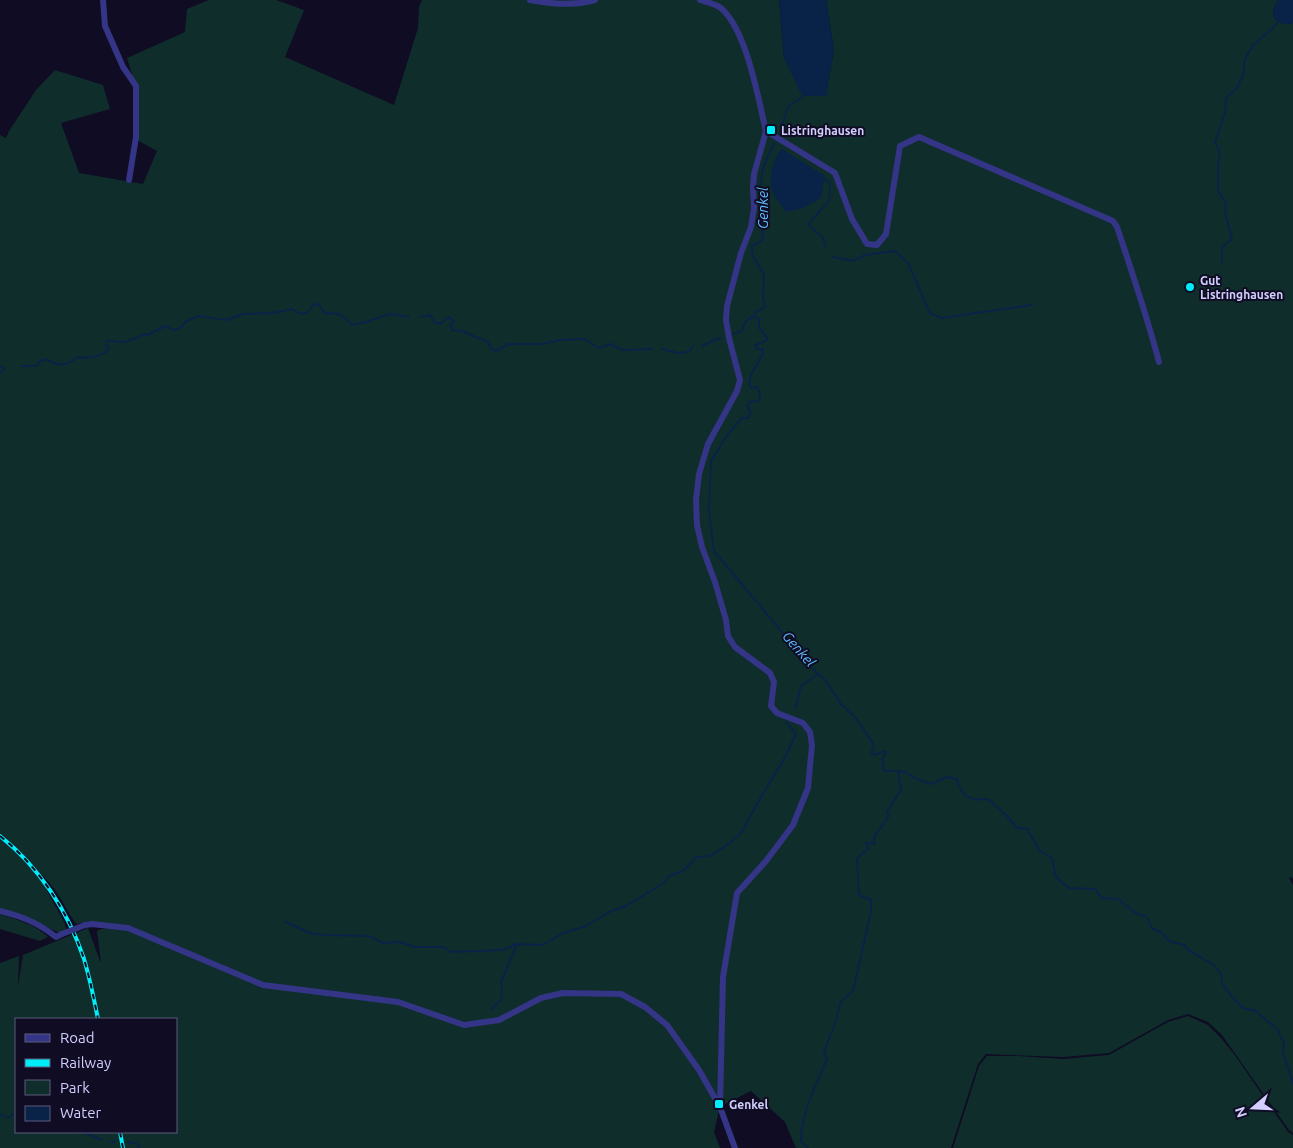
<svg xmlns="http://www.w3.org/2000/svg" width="1293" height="1148" font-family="Ubuntu,sans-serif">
<rect width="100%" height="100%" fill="#0f0c24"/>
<!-- green -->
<g fill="#0f2e2b" fill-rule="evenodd">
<path d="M209 0H276L304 10 285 57 394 105 418 28 419 7 422 0H779L784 58 803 96 826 95 834 50 826 0H1278L1274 8 1273 16C1279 24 1284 25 1293 23V880L1292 877 1289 878 1293 885V1133L1289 1130 1222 1035 1208 1022 1188 1014 1168 1020 1109 1053 1063 1057 986 1054 978 1064 951 1148H796L785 1122 751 1091 721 1106 724 977 738 893 794 826 807 787 792 823 765 859 736 892 722 977 719 1105 667 1023 621 993 562 992 499 1019 464 1022 400 1001 263 984 130 928 90 921 76 924C68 913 63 901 55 890 40 870 20 852 0 836V135L6 138 9 131 36 90 55 70 103 85 110 109 61 123 79 173 143 184 157 151 137 140 134 81 127 58 185 32 187 9Z"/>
<path d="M0 838 12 848 41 880 64 922 67 931 59 933 27 917 0 910Z"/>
<path d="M0 914C17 920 35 924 48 937L40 941 0 929Z"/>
<path d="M88 928 100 961 101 962 97 931 101 929H128L262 987 398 1003 465 1026 500 1021 542 999 563 994 621 995 644 1008 666 1025 698 1071 719 1110 714 1132 720 1148H125L124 1147 121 1146V1148H0V963L19 956 18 987 23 955ZM16 1019H176V1132H16Z"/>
<path d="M1188 1016 1208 1025 1220 1037 1234 1054 1288 1132 1293 1135V1148H953L979 1066 987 1056H1018L1063 1059 1109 1055 1168 1022Z"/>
</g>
<!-- water -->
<g fill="#082347">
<path d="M779 0H826L834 50 826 96H802L784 58Z"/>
<path d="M1278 0H1293V23C1284 25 1279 24 1273 16L1274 8Z"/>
<path d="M782 149 825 176 821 198 803 208 786 212C781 204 773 196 771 187 769 178 774 154 782 149Z"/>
</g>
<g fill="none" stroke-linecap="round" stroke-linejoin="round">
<!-- stream -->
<g stroke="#082347" stroke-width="2">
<path d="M781 128 788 107 803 96"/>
<path d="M774 143 763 168 760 188 763 239 758 243 752 245V254L764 275 763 297 765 307 756 312 754 316 759 319V328L768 338 765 341 755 345 757 349H763V353L751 375 749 385 751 388 757 387 760 394 759 401 750 402 747 406 751 413 748 418H742L728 434 711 461 709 511 714 551 792 644 804 655 808 664 826 681 841 704 857 719 874 745 871 753 875 755 884 751 886 753 882 759 884 771H898L901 789 887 813 889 816 874 837 875 844 866 843 868 849 857 858 859 895 871 900V912L853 991 841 1001 834 1026 824 1052 827 1059C816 1085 801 1113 801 1141L808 1148"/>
<path d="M825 179 830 183 829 201 808 224 823 238 826 248"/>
<path d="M833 257 853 261 865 255 895 251 908 263 930 313 941 318 1032 305"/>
<path d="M1222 262V247L1232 239 1225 212 1226 203 1218 191V166L1220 153 1215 142 1225 113 1226 98 1237 88 1244 72V60L1253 45 1272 29 1279 20"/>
<path d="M421 317 430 315 435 323H441L449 317 454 321 450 325 452 330 462 331 488 342 491 349 496 351 509 344H543L559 340 585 339 599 348 610 344 623 350 652 349"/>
<path d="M733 334 742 331C744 324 746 318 754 317"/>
<path d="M702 346 714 340 721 338"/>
<path d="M662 349 678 353 689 352 693 346"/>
<path d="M0 366 5 369 0 373"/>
<path d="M22 366H36L39 362 45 359C61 367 64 367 78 357 89 359 99 357 109 350L106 344 107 341C113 340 115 342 120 342 127 343 138 337 144 334L148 335 165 326 174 330 182 327 185 322 198 316 226 320 243 314 272 313 292 309 301 314 307 313 313 305 319 304 324 313 340 314 352 325 366 322 389 314 409 317"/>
<path d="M795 709 801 686 818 674"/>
<path d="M898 771 905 772 917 779 931 784 947 777 957 779C961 797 970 801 988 799L1006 815 1017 828 1028 829C1030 837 1036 842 1039 850L1052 858 1056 877 1069 888 1096 889 1099 895 1102 898 1118 899 1137 914 1146 916 1152 928 1162 933 1169 941 1184 945 1190 951 1215 966 1221 974 1222 983 1233 998 1243 1008 1256 1011 1278 1030 1280 1036 1284 1042 1283 1053 1293 1083"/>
<path d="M286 922 309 933 325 935 369 936 383 943 400 942 415 947H444L451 952 502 950 517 944 543 945 563 933 586 926 611 911 626 906 664 883 669 876 683 871 697 857 710 856 729 844 742 832 758 802 784 759 796 734 786 722"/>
<path d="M491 1009 501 1000 502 990 501 982 517 944"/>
<path d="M0 1114 7 1118 16 1113"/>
<path d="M73 1132 85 1133 102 1140"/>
<path d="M111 1142H115"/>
<path d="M128 1142 138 1144 139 1148"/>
</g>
<!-- minor -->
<g stroke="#343586" stroke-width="6">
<path d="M103 0 105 26 123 67 136 86V137L129 180"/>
<path d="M530 0C552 4 573 6 595 0"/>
<path d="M700 0C706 2 717 4 722 9 747 32 758 98 766 131"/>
<path d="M766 131 835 173 852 219 867 244 877 245 886 234 900 146 919 137 1113 221 1117 227C1132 272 1147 316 1159 362"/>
<path d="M0 911C23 917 37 922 56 937L62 934"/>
<path d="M85 925 92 924 128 928 263 985 398 1002 464 1025 499 1020 541 998 563 993 621 994 645 1007 667 1025 699 1070 720 1107 735 1148"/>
<path d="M720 1107 723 977 737 893 766 861 793 825 808 788 812 745 810 732 803 723 777 713 771 706 774 682 770 673 735 647 728 636 726 620 715 582 702 547 697 525 696 500 699 474 708 444 737 391 740 380 729 338 726 320 727 306 741 253 751 227 754 208 753 188 754 174 766 131"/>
</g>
<defs>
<g id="rail">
<path d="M0 836C39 867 68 911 84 959 90 979 94 999 98 1019"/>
<path d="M120 1132 123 1148"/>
</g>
</defs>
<!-- rail casing -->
<use href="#rail" stroke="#00eefa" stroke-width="4"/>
<!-- rail -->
<use href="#rail" stroke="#0f0c24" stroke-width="2" stroke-dasharray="5.5" stroke-linecap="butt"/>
<!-- minor-bridge -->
<path stroke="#343586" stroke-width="6" d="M62 934 85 925"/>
</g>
<!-- markers -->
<g fill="#00eefa" stroke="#0f0c24" stroke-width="2">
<rect x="766" y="125" width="10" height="10" rx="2.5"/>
<circle cx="1190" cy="287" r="5"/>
<rect x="714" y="1099" width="10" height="10" rx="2.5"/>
</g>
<g text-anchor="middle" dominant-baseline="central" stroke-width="4" stroke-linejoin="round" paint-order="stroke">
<!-- poi labels -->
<g font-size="12" font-weight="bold" fill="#d2cfff" stroke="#0f0c24" text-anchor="start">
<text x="781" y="130">Listringhausen</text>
<text x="1200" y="280">Gut<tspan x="1200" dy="14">Listringhausen</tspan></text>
<text x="729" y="1104">Genkel</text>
</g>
<!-- water labels -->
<g font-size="14" font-style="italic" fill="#5dbdff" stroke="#0f0c24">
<text transform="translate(763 208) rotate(-90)">Genkel</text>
<text transform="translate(799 649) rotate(49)">Genkel</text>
</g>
</g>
<!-- legend -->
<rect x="15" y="1018" width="162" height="115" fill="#0f0c24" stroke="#5d5a7c"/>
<rect x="25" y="1034" width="25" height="8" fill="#343586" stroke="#5d5a7c"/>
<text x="60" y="1043" font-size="15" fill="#d2cfff">Road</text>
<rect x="25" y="1059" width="25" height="8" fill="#00eefa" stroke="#5d5a7c"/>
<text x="60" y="1068" font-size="15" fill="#d2cfff">Railway</text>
<rect x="25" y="1080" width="25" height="15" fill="#0f2e2b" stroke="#5d5a7c"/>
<text x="60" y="1093" font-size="15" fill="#d2cfff">Park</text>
<rect x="25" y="1106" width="25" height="15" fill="#082347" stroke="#5d5a7c"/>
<text x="60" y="1118" font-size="15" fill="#d2cfff">Water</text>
<!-- north arrow -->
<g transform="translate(1253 1108) rotate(251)" stroke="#0f0c24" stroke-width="4" paint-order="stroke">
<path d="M0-4L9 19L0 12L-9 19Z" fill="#d2cfff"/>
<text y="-8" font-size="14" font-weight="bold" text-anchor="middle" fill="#d2cfff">N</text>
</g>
</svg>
